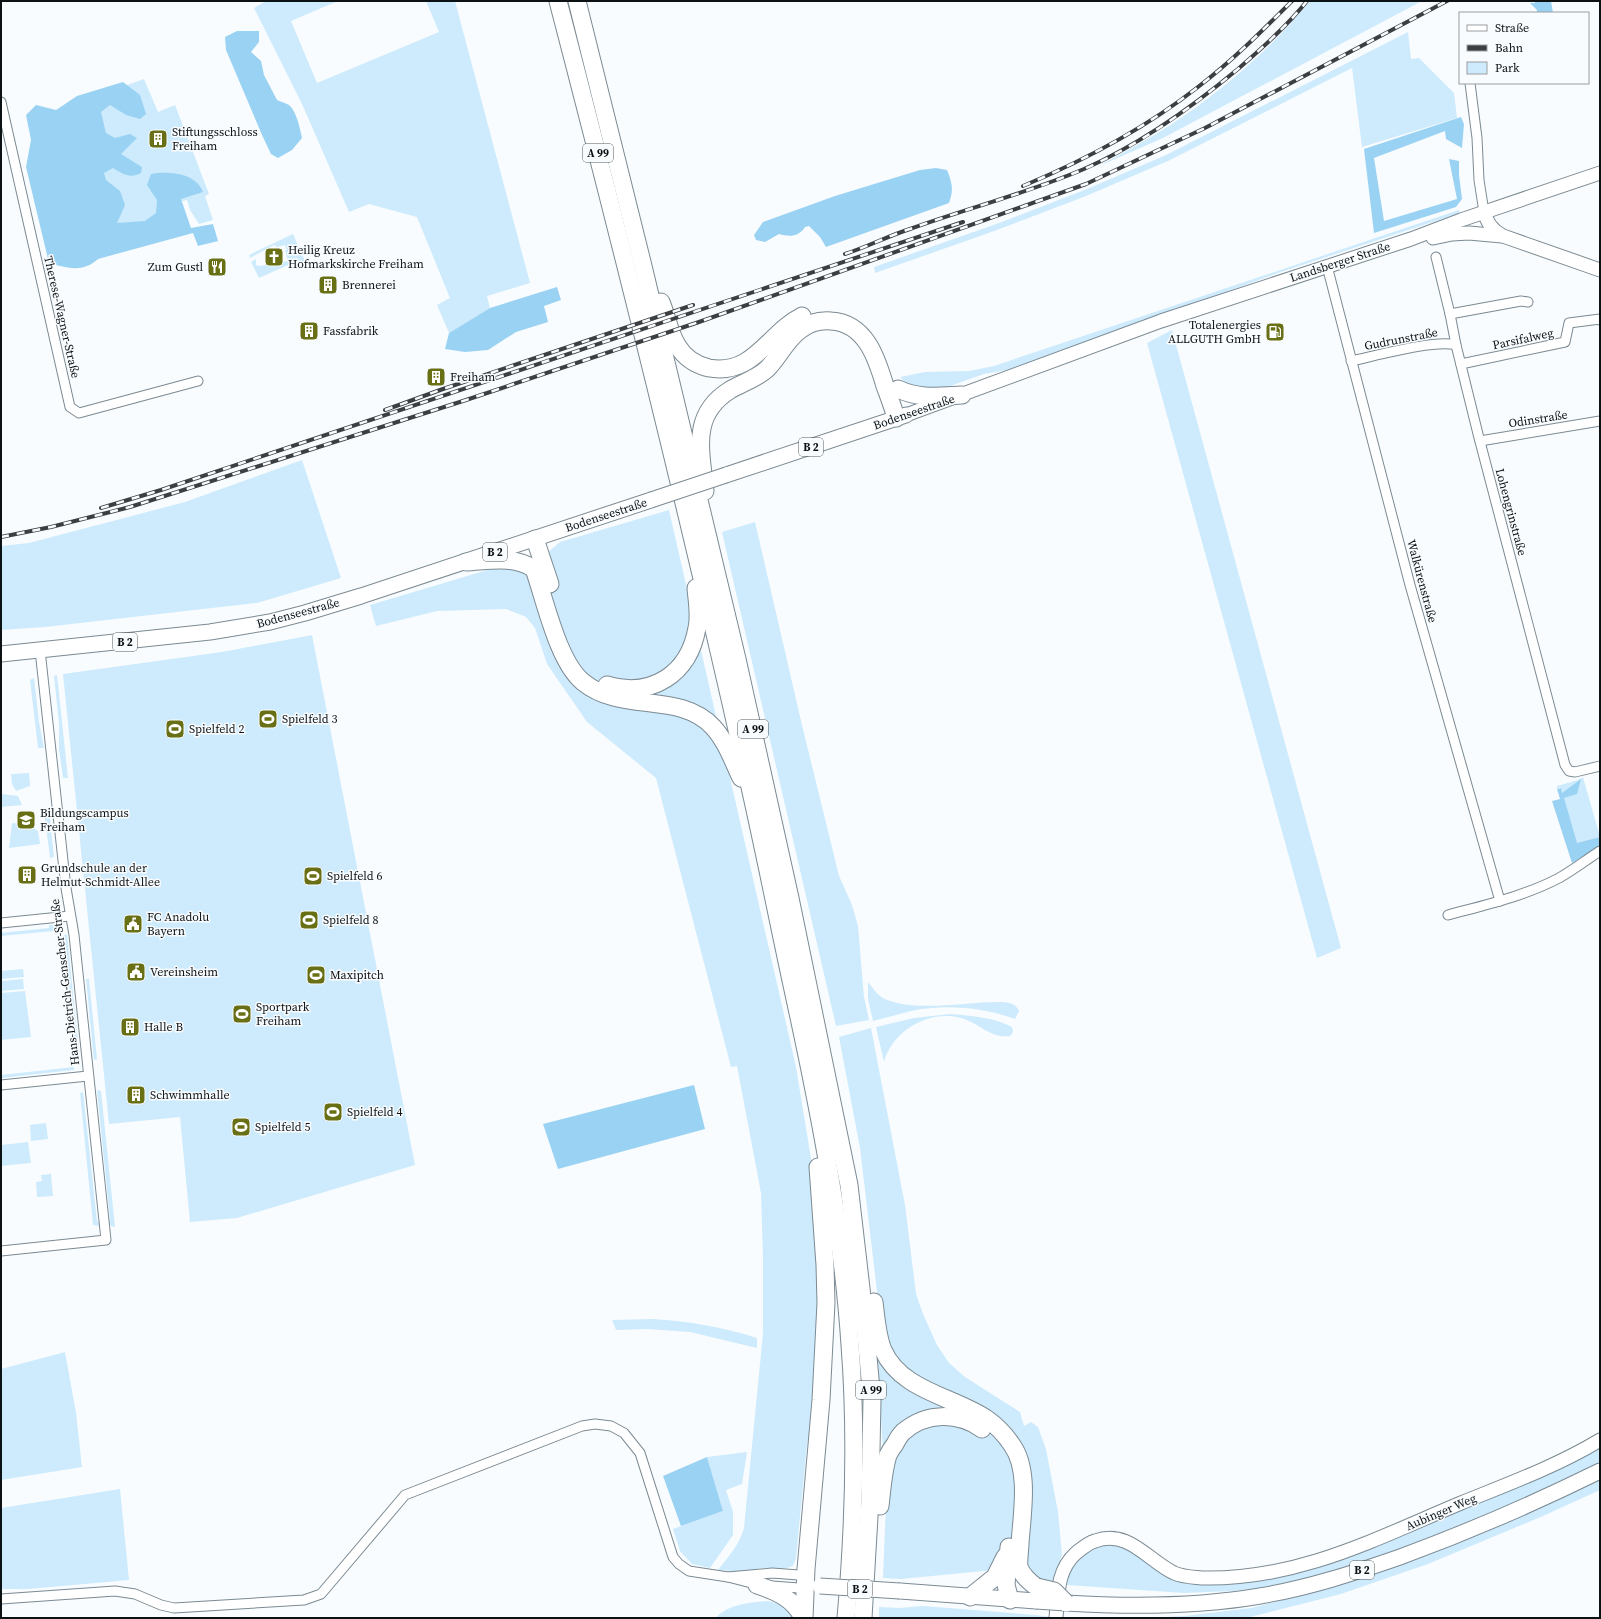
<svg xmlns="http://www.w3.org/2000/svg" width="1601" height="1619" font-family="'Source Serif 4',serif">
<rect width="100%" height="100%" fill="#f9fcfe"/>
<!-- green -->
<g fill="#cdebfd">
<path d="M266 1H338L291 21 317 83 439 32 426 1H455L530 283 487 296 490 308 449 333 437 305 450 298 417 217 369 204 349 212 302 104 254 8Z"/>
<path d="M1310 1H1422L1163 138 1097 167C1136 146 1176 124 1211 96 1247 69 1281 36 1310 1Z"/>
<path d="M1408 32 1411 59 1419 58 1454 93 1457 118 1362 147 1352 68 1168 161 1086 196 997 230 875 273 874 267 999 223 1087 189 1166 155Z"/>
<path d="M144 79 158 112 175 105 209 194 205 196 213 220 199 224 190 210 187 200 179 202 103 254 56 110Z"/>
<path d="M1459 210 1460 213 1281 272 1007 370 984 374 936 391 907 385 900 377 925 372 969 371 994 366Z"/>
<path d="M293 234 305 261 299 264 297 261 259 278 251 262 256 259V265L259 266 288 261 285 250H287L285 245 277 247 274 245 250 258 249 255Z"/>
<path d="M1172 330 1341 948 1317 958 1147 343Z"/>
<path d="M302 460 341 578 257 603 45 627 1 630V546L29 543 185 502Z"/>
<path d="M669 510 796 1067 814 1177 822 1269 815 1413 807 1444 796 1558 793 1566 784 1569 761 1568 746 1572 718 1570C728 1557 740 1544 744 1528L763 1333V1259L761 1193 737 1066 731 1067 656 778 587 722 547 664 535 628 526 617 506 609 437 611 376 626 370 605 548 552 560 542Z"/>
<path d="M755 522 802 725 839 876 852 905 858 926 864 997 869 1020 836 1026 722 532Z"/>
<path d="M312 635 415 1165 237 1218 190 1222 180 1117 109 1124 63 674 222 652Z"/>
<path d="M57 675 68 778H63L59 749V723L54 676Z"/>
<path d="M34 678 39 722 44 748H38L30 680Z"/>
<path d="M29 773 30 786 16 791 12 784 11 774Z"/>
<path d="M1583 777 1600 837 1577 844 1563 798 1581 780 1562 793 1560 787 1557 789V786L1578 780Z"/>
<path d="M1 794 18 796 22 805 1 807Z"/>
<path d="M49 810 54 857 50 858 44 811Z"/>
<path d="M12 823 28 825 38 831 40 844 9 848Z"/>
<path d="M49 925H54V931L1 936V933L49 928Z"/>
<path d="M64 935H67L80 1062H77Z"/>
<path d="M23 969 24 977 1 979V971Z"/>
<path d="M23 979 24 989 1 991V981Z"/>
<path d="M86 979H89L97 1059 94 1060Z"/>
<path d="M868 982C873 988 878 996 885 999 916 1013 969 1001 1003 1002 1011 1003 1016 1004 1019 1011L1015 1019C982 1007 945 1004 911 1011 898 1014 886 1018 873 1021L868 999Z"/>
<path d="M25 991 31 1037 1 1040V1004L2 1003 1 993Z"/>
<path d="M950 1014C972 1016 993 1017 1012 1027L1013 1032 1010 1036C991 1039 979 1023 961 1018 929 1009 892 1031 884 1062L876 1027 914 1018Z"/>
<path d="M871 1028 905 1205 916 1294 923 1314 937 1345 949 1363 965 1377 1020 1412 1024 1426 1031 1422 1038 1427 1046 1449 1058 1512 1062 1555 1051 1585H1046L1025 1567 901 1579 883 1578 886 1505 877 1347V1291L860 1148 839 1037Z"/>
<path d="M74 1067V1070L1 1078V1075Z"/>
<path d="M97 1090 101 1091 115 1227 111 1226 108 1221 110 1220Z"/>
<path d="M83 1092 97 1221 99 1222 100 1226 93 1225 80 1093Z"/>
<path d="M46 1123 48 1139 31 1141 30 1125Z"/>
<path d="M28 1142 31 1163 1 1166V1145Z"/>
<path d="M51 1174 53 1196 37 1197 36 1182 42 1181 41 1175Z"/>
<path d="M653 1319C688 1321 723 1327 757 1338V1348L690 1332 647 1329 616 1330 612 1320Z"/>
<path d="M65 1352 76 1413 82 1467 1 1480V1369Z"/>
<path d="M1600 1446V1467L1504 1512 1345 1570 1260 1588 1233 1591 1184 1593 1067 1585 1068 1571 1080 1557 1090 1549 1105 1546H1119L1129 1550 1168 1575 1293 1571Z"/>
<path d="M747 1452 742 1484 726 1490 733 1512V1535L710 1568 692 1564 680 1551 673 1529 723 1511 707 1457Z"/>
<path d="M1600 1478V1490L1543 1516 1428 1564 1341 1594 1246 1618H1143L1184 1616 1251 1608 1300 1596 1391 1567Z"/>
<path d="M120 1489 129 1580 29 1589H1V1508Z"/>
<path d="M767 1601C778 1602 784 1608 795 1612V1618H716C728 1604 750 1603 767 1601Z"/>
<path d="M923 1606 1036 1615 1051 1617V1618H879V1607L899 1608Z"/>
</g>
<!-- forest -->
<g fill="#9ad2f3">
<path d="M1535 1H1551L1553 13H1537V10L1530 3H1535Z"/>
<path d="M237 31H259V42L251 52 261 61 264 75 277 100C281 102 286 103 289 105 297 112 300 129 302 138L292 150 278 158 271 154 262 135 226 50 225 37Z"/>
<path d="M123 82 140 95 146 114 140 119 126 115 110 105 101 112 106 133 115 138 130 134 137 138 121 154 142 167 141 173C130 179 123 174 113 168L104 173 106 180 120 191 125 205 117 223 145 221 156 213 157 200 147 185 151 174C169 171 196 173 203 192L181 199 191 228 213 224 218 241 198 246 193 233 98 259C83 273 67 268 49 263L26 167 31 140 26 115 36 105 56 110 77 96Z"/>
<path d="M1461 117 1464 124 1462 148 1446 139 1445 131 1374 158 1384 221 1457 199 1449 159 1459 161V175L1462 199 1456 207 1374 233 1364 149Z"/>
<path d="M936 168 947 170C952 182 954 190 949 203L826 247 820 237 809 226 805 227C799 237 789 237 779 234L765 242 756 240 754 235 763 222 835 196 920 170Z"/>
<path d="M557 287 561 300 544 306 548 322 516 332 488 350 465 352 445 349 449 333 490 308Z"/>
<path d="M1581 779 1577 794 1564 798 1577 843 1600 837V846L1572 863 1552 801 1560 799 1557 789 1561 788 1562 793Z"/>
<path d="M694 1085 705 1129 558 1169 543 1124Z"/>
<path d="M707 1457 723 1511 681 1526 663 1476Z"/>
</g>
<g fill="none" stroke-linecap="round" stroke-linejoin="round">
<defs>
<g id="street">
<path d="M1470 83 1477 138 1479 180 1484 212"/>
<path d="M1 102 70 407 79 413 198 381"/>
<path d="M1436 257 1450 314 1456 345 1478 434 1565 765 1569 771 1575 772 1600 766"/>
<path d="M1327 266 1410 585 1500 901"/>
<path d="M1450 314 1521 301 1528 302"/>
<path d="M1351 361C1375 356 1435 339 1456 345"/>
<path d="M1461 364 1565 342 1569 323 1600 319V320"/>
<path d="M1480 441 1600 421"/>
<path d="M1448 915C1485 905 1525 896 1559 878 1573 870 1586 860 1600 851"/>
<path d="M1 923 70 916"/>
<path d="M1 1085 88 1076"/>
<path d="M1 1251 106 1240 74 935 66 888 40 650"/>
<path d="M728 1577 772 1573 799 1575 805 1584 799 1588 772 1586"/>
<path d="M1 1599 115 1591 135 1594 161 1605 174 1608 304 1600 321 1594 405 1495 582 1426 595 1424 611 1426 624 1433 640 1453 673 1557 679 1564 689 1571 728 1577 759 1585"/>
</g>
<g id="secondary">
<path d="M1484 212C1488 224 1492 230 1503 236L1600 270"/>
<path d="M1433 238 1452 234 1469 233 1502 236"/>
<path d="M906 415 1161 321 1411 239 1461 220 1600 173"/>
<path d="M1056 1618C1058 1594 1057 1570 1076 1553 1081 1549 1088 1543 1095 1541 1129 1529 1147 1560 1174 1573 1183 1577 1192 1577 1202 1578 1298 1580 1375 1539 1461 1503 1508 1484 1557 1466 1600 1440"/>
</g>
<g id="primary">
<path d="M726 475 906 415"/>
<path d="M1 654 210 632 270 622 305 613 361 596 651 500"/>
<path d="M900 1591 1036 1601"/>
<path d="M1066 1603C1131 1607 1196 1607 1260 1596 1308 1588 1354 1573 1400 1557 1468 1532 1535 1503 1600 1471"/>
</g>
<g id="highway">
<path d="M558 1C625 258 689 515 747 774 763 844 777 915 792 985 818 1104 842 1223 850 1345 857 1436 854 1527 846 1618"/>
<path d="M577 1 643 266 737 659 790 898 849 1185 864 1314 872 1400 870 1500 863 1618"/>
<path d="M661 302C667 316 669 332 677 345 684 357 696 365 709 368 754 376 768 333 802 316"/>
<path d="M898 389C919 399 939 396 962 395"/>
<path d="M705 491C701 451 690 415 730 390 742 383 756 379 767 369 779 357 786 340 800 330 809 323 820 320 831 321 866 323 877 359 885 386 889 397 893 407 896 418"/>
<path d="M535 539 550 584"/>
<path d="M466 562C488 561 514 555 534 569 545 600 558 662 583 682 622 714 680 691 713 727 726 741 733 761 741 778"/>
<path d="M607 685C652 698 689 674 697 628 700 615 697 601 696 588"/>
<path d="M874 1302C876 1317 877 1336 883 1350 901 1391 953 1396 987 1419 997 1426 1006 1436 1012 1445 1030 1470 1022 1514 1020 1543 1020 1550 1018 1561 1019 1567 1022 1575 1030 1583 1037 1587"/>
<path d="M880 1506C882 1489 883 1471 888 1455 890 1451 892 1448 895 1444 897 1440 900 1435 903 1432 926 1412 958 1412 982 1429"/>
<path d="M1009 1547 1006 1585 1010 1600"/>
<path d="M757 1585C776 1591 794 1599 803 1618"/>
<path d="M970 1597 995 1577 1005 1557"/>
<path d="M804 1618 806 1569 821 1400 826 1303 825 1265 818 1167"/>
</g>
</defs>
<!-- street casing -->
<use href="#street" stroke="#7b8a93" stroke-width="11"/>
<!-- secondary casing -->
<use href="#secondary" stroke="#7b8a93" stroke-width="15"/>
<!-- primary casing -->
<use href="#primary" stroke="#7b8a93" stroke-width="17"/>
<!-- highway casing -->
<use href="#highway" stroke="#7b8a93" stroke-width="19"/>
<!-- street -->
<use href="#street" stroke="#fff" stroke-width="9"/>
<!-- secondary -->
<use href="#secondary" stroke="#fff" stroke-width="13"/>
<!-- primary -->
<use href="#primary" stroke="#fff" stroke-width="15"/>
<!-- highway -->
<use href="#highway" stroke="#fff" stroke-width="17"/>
<defs>
<g id="rail">
<path d="M1023 186C1083 161 1147 127 1198 87 1232 61 1262 31 1292 1"/>
<path d="M845 254C867 247 888 236 910 229 968 208 1028 193 1084 169 1141 144 1191 108 1238 69 1262 48 1287 26 1307 1"/>
<path d="M385 410 443 389 693 305"/>
<path d="M101 508 161 490 963 222"/>
<path d="M1 537 51 527 130 507 463 401 699 322 1086 184 1205 128 1447 1"/>
</g>
</defs>
<!-- rail casing -->
<use href="#rail" stroke="#3b3f42" stroke-width="4"/>
<!-- rail -->
<use href="#rail" stroke="#f9fcfe" stroke-width="2.5" stroke-dasharray="8" stroke-linecap="butt"/>
<defs>
<g id="primary-bridge">
<path d="M651 500 726 475"/>
<path d="M820 1586 900 1591"/>
<path d="M1036 1601 1066 1603"/>
</g>
<path id="highway-bridge" d="M1037 1587 1054 1591 1066 1603"/>
</defs>
<!-- primary-bridge casing -->
<use href="#primary-bridge" stroke="#7b8a93" stroke-width="17" stroke-linecap="butt"/>
<!-- highway-bridge casing -->
<use href="#highway-bridge" stroke="#7b8a93" stroke-width="19" stroke-linecap="butt"/>
<!-- primary-bridge -->
<use href="#primary-bridge" stroke="#fff" stroke-width="15"/>
<!-- highway-bridge -->
<use href="#highway-bridge" stroke="#fff" stroke-width="17"/>
</g>
<!-- icons -->
<defs>
<symbol id="building-square" viewBox="-11 -11 22 22"><rect x="-9" y="-9" width="18" height="18" rx="4" fill="#686f15" stroke="#f9fcfe"/><path d="M-4-6H4V6H1V3H-1V6H-4ZM-2.5-4.3h1.7v1.8h-1.7ZM.8-4.3h1.7v1.8H.8ZM-2.5-1h1.7V.8h-1.7ZM.8-1h1.7V.8H.8Z" fill="#fff"/></symbol>
<symbol id="church-square" viewBox="-11 -11 22 22"><rect x="-9" y="-9" width="18" height="18" rx="4" fill="#686f15" stroke="#f9fcfe"/><path d="M-1.2-6h2.4v3.5h3.3v2.4h-3.3V6h-2.4V-.1h-3.3v-2.4h3.3Z" fill="#fff"/></symbol>
<symbol id="restaurant-square" viewBox="-11 -11 22 22"><rect x="-9" y="-9" width="18" height="18" rx="4" fill="#686f15" stroke="#f9fcfe"/><path d="M-5-6h1v4h1v-4h1v4h1v-4h1v5L-1.5 .5V6h-2V.5L-5-1ZM5-6V6H3V1.5H1.5Q1.5-4 5-6Z" fill="#fff"/></symbol>
<symbol id="fuel-square" viewBox="-11 -11 22 22"><rect x="-9" y="-9" width="18" height="18" rx="4" fill="#686f15" stroke="#f9fcfe"/><path d="M-5.5-6h7V0h2V4h1.3V-2.5L3-4.5l.8-.8L6-3V5H2.5V1h-1V6h-7ZM-4.2-4.7v3.2H.2V-4.7Z" fill="#fff"/></symbol>
<symbol id="stadium-square" viewBox="-11 -11 22 22"><rect x="-9" y="-9" width="18" height="18" rx="4" fill="#686f15" stroke="#f9fcfe"/><path d="M0-5a6.5 5 0 1 0 0 10a6.5 5 0 1 0 0-10ZM-3.5-1.8h7v3.6h-7Z" fill="#fff"/></symbol>
<symbol id="school-square" viewBox="-11 -11 22 22"><rect x="-9" y="-9" width="18" height="18" rx="4" fill="#686f15" stroke="#f9fcfe"/><path d="M0-5L7-2L0 1L-7-2ZM-4 1L0 2.5L4 1V4Q0 6-4 4Z" fill="#fff"/></symbol>
<symbol id="civic-square" viewBox="-11 -11 22 22"><rect x="-9" y="-9" width="18" height="18" rx="4" fill="#686f15" stroke="#f9fcfe"/><path d="M-.6-6.5H3V-4.5H.6V-3L4-1V1h2V6H-6V1h2V-1L-.6-3ZM-1.2 2.5V6h2.4V2.5Z" fill="#fff"/></symbol>
</defs>
<g fill-rule="evenodd">
<use href="#building-square" x="147" y="128" width="22" height="22"/>
<use href="#church-square" x="263" y="246" width="22" height="22"/>
<use href="#restaurant-square" x="206" y="256" width="22" height="22"/>
<use href="#building-square" x="317" y="274" width="22" height="22"/>
<use href="#building-square" x="298" y="320" width="22" height="22"/>
<use href="#fuel-square" x="1264" y="321" width="22" height="22"/>
<use href="#building-square" x="425" y="366" width="22" height="22"/>
<use href="#stadium-square" x="257" y="708" width="22" height="22"/>
<use href="#stadium-square" x="164" y="718" width="22" height="22"/>
<use href="#school-square" x="15" y="809" width="22" height="22"/>
<use href="#building-square" x="16" y="864" width="22" height="22"/>
<use href="#stadium-square" x="302" y="865" width="22" height="22"/>
<use href="#stadium-square" x="298" y="909" width="22" height="22"/>
<use href="#civic-square" x="122" y="913" width="22" height="22"/>
<use href="#civic-square" x="125" y="961" width="22" height="22"/>
<use href="#stadium-square" x="305" y="964" width="22" height="22"/>
<use href="#stadium-square" x="231" y="1003" width="22" height="22"/>
<use href="#building-square" x="119" y="1016" width="22" height="22"/>
<use href="#building-square" x="125" y="1084" width="22" height="22"/>
<use href="#stadium-square" x="322" y="1101" width="22" height="22"/>
<use href="#stadium-square" x="230" y="1116" width="22" height="22"/>
</g>
<g text-anchor="middle" dominant-baseline="central" stroke-width="3" stroke-linejoin="round" paint-order="stroke">
<!-- shield labels -->
<g fill="#f9fcfe" stroke="#53585a" stroke-width="1">
<rect x="583" y="144" width="30" height="18" rx="3"/>
<rect x="799" y="438" width="24" height="18" rx="3"/>
<rect x="483" y="543" width="24" height="18" rx="3"/>
<rect x="113" y="633" width="24" height="18" rx="3"/>
<rect x="738" y="720" width="30" height="18" rx="3"/>
<rect x="856" y="1381" width="30" height="18" rx="3"/>
<rect x="1350" y="1561" width="24" height="18" rx="3"/>
<rect x="848" y="1580" width="24" height="18" rx="3"/>
</g>
<g font-size="11" font-weight="bold" fill="#0c1114">
<text x="598" y="153">A 99</text>
<text x="811" y="447">B 2</text>
<text x="495" y="552">B 2</text>
<text x="125" y="642">B 2</text>
<text x="753" y="729">A 99</text>
<text x="871" y="1390">A 99</text>
<text x="1362" y="1570">B 2</text>
<text x="860" y="1589">B 2</text>
</g>
<!-- poi labels -->
<g font-size="12" fill="#0c1114" stroke="#f9fcfe" text-anchor="start">
<text x="172" y="132">Stiftungsschloss<tspan x="172" dy="14">Freiham</tspan></text>
<text x="288" y="250">Heilig Kreuz<tspan x="288" dy="14">Hofmarkskirche Freiham</tspan></text>
<text x="203" y="267" text-anchor="end">Zum Gustl</text>
<text x="342" y="285">Brennerei</text>
<text x="1261" y="325" text-anchor="end">Totalenergies<tspan x="1261" dy="14">ALLGUTH GmbH</tspan></text>
<text x="323" y="331">Fassfabrik</text>
<text x="450" y="377">Freiham</text>
<text x="282" y="719">Spielfeld 3</text>
<text x="189" y="729">Spielfeld 2</text>
<text x="40" y="813">Bildungscampus<tspan x="40" dy="14">Freiham</tspan></text>
<text x="41" y="868">Grundschule an der<tspan x="41" dy="14">Helmut-Schmidt-Allee</tspan></text>
<text x="327" y="876">Spielfeld 6</text>
<text x="147" y="917">FC Anadolu<tspan x="147" dy="14">Bayern</tspan></text>
<text x="323" y="920">Spielfeld 8</text>
<text x="150" y="972">Vereinsheim</text>
<text x="330" y="975">Maxipitch</text>
<text x="256" y="1007">Sportpark<tspan x="256" dy="14">Freiham</tspan></text>
<text x="144" y="1027">Halle B</text>
<text x="150" y="1095">Schwimmhalle</text>
<text x="347" y="1112">Spielfeld 4</text>
<text x="255" y="1127">Spielfeld 5</text>
</g>
<!-- street labels -->
<g font-size="12" fill="#0c1114" stroke="#f9fcfe">
<text transform="translate(1340 262) rotate(-18)">Landsberger Straße</text>
<text transform="translate(62 317) rotate(77)">Therese-Wagner-Straße</text>
<text transform="translate(1401 339) rotate(-11)">Gudrunstraße</text>
<text transform="translate(1523 339) rotate(-12)">Parsifalweg</text>
<text transform="translate(914 412) rotate(-19)">Bodenseestraße</text>
<text transform="translate(1538 419) rotate(-9)">Odinstraße</text>
<text transform="translate(1511 512) rotate(75)">Lohengrinstraße</text>
<text transform="translate(606 515) rotate(-18)">Bodenseestraße</text>
<text transform="translate(1422 581) rotate(75)">Walkürenstraße</text>
<text transform="translate(298 613) rotate(-15)">Bodenseestraße</text>
<text transform="translate(65 982) rotate(-97)">Hans-Dietrich-Genscher-Straße</text>
<text transform="translate(1441 1512) rotate(-23)">Aubinger Weg</text>
</g>
</g>
<!-- border -->
<rect width="1601" height="1619" fill="none" stroke="#0c1114" stroke-width="4"/>
<!-- legend -->
<rect x="1459" y="12" width="130" height="72" fill="#f9fcfe" stroke="#9a9ea0"/>
<rect x="1467" y="25" width="20" height="6" fill="#ffffff" stroke="#9a9ea0"/>
<text x="1495" y="32" font-size="12" fill="#0c1114">Straße</text>
<rect x="1467" y="45" width="20" height="6" fill="#3b3f42" stroke="#9a9ea0"/>
<text x="1495" y="52" font-size="12" fill="#0c1114">Bahn</text>
<rect x="1467" y="62" width="20" height="12" fill="#cdebfd" stroke="#9a9ea0"/>
<text x="1495" y="72" font-size="12" fill="#0c1114">Park</text>
</svg>
